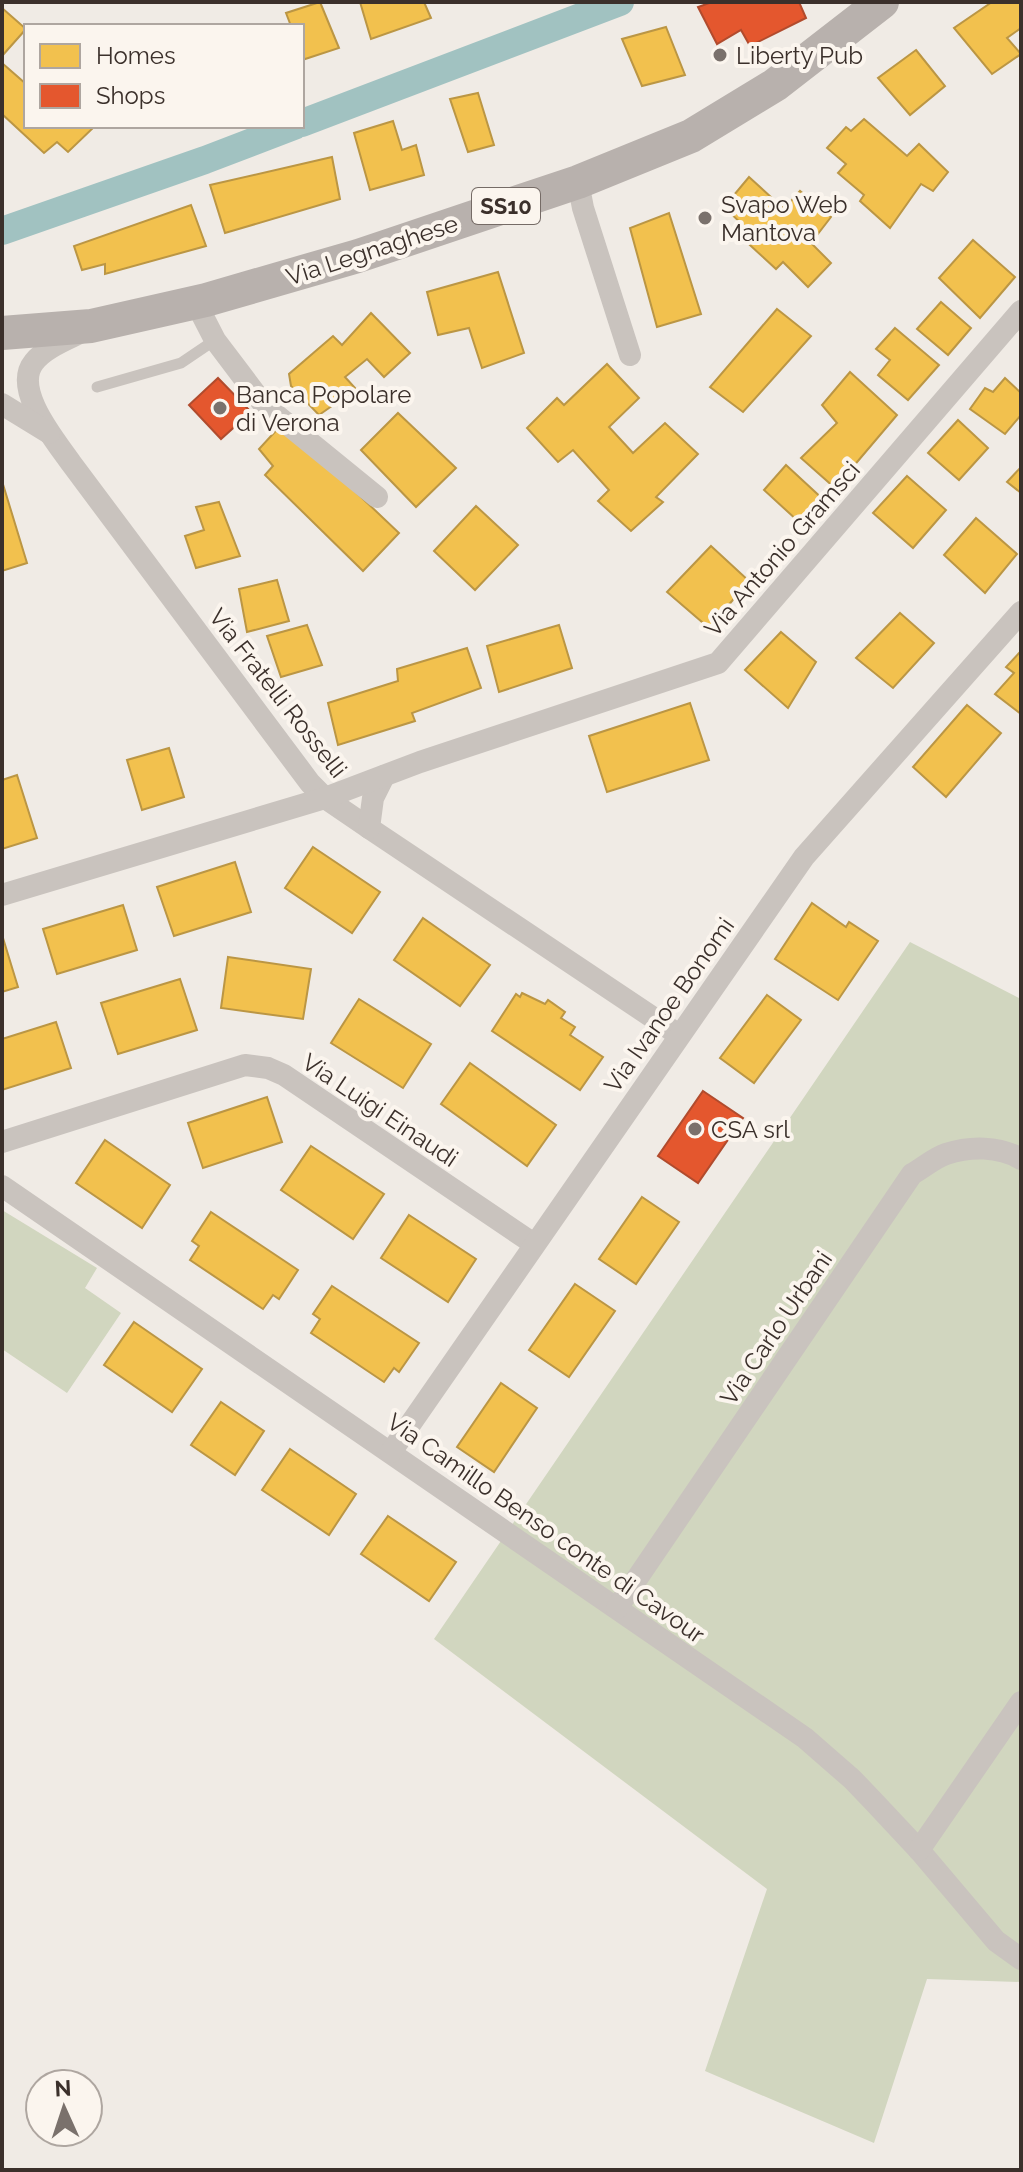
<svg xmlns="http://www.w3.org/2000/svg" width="1023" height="2172" font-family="Raleway,sans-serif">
<rect width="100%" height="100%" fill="#f0ebe5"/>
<!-- green -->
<g fill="#d1d6bf">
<path d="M910 942 1021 999V1982L927 1979 874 2143 705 2071 767 1889 434 1639Z"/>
<path d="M2 1210 97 1268 85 1288 121 1313 67 1393 2 1349Z"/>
</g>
<!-- homes -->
<g fill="#f2c14e" stroke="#bb9644" stroke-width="2">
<path d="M320 2 339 48 302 60V26H291L286 13Z"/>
<path d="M360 2H424L431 18 371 39Z"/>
<path d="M992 2H1021V28L1007 38 1021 54 992 74 954 28Z"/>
<path d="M2 8 26 29 2 56Z"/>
<path d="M666 27 685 75 642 86 622 39Z"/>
<path d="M916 50 945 86 910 115 878 78Z"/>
<path d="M2 63 26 84V126H95L68 152 57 142 44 153 2 114Z"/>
<path d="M478 93 494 145 468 152 450 99Z"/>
<path d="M864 119 907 156 919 144 948 172 933 191 921 184 890 228 860 201 864 195 838 173 846 164 827 148 846 127 851 131Z"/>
<path d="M393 121 402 150 416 145 424 175 370 190 354 133Z"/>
<path d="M332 157 340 199 225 233 210 185Z"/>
<path d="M749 177 784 209 800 191 831 217 811 243 831 263 808 287 783 262 776 269 740 236 746 228 724 207Z"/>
<path d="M191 205 206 246 105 274V264L82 270 74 246Z"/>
<path d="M669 213 701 314 657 327 630 228Z"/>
<path d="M973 240 1015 277 980 318 939 278Z"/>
<path d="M498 272 524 353 482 368 469 328 438 335 427 292Z"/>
<path d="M941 302 971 328 948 355 917 329Z"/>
<path d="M777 309 811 336 743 412 710 387Z"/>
<path d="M371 313 410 353 384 377 367 359 345 377 356 389 319 415 291 386 289 374 333 336 342 345Z"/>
<path d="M895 328 939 365 908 400 878 375 890 360 876 349Z"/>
<path d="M607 364 639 398 609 427 633 453 665 423 698 454 656 497 663 502 631 531 598 501 609 490 573 450 558 462 527 428 557 398 564 405Z"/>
<path d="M850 372 897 415 835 488 801 458 837 423 822 405Z"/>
<path d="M1005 378 1021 393V415L1005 434 970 409 985 388 993 392Z"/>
<path d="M398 413 456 468 416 507 361 450Z"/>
<path d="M958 420 988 448 959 480 928 453Z"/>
<path d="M283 423 399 533 363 571 265 475 273 466 259 449Z"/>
<path d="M786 465 826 502 799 522 764 490Z"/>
<path d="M1021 467V493L1007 482Z"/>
<path d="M907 476 946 510 913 548 873 513Z"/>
<path d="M2 481 27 563 2 571Z"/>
<path d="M219 502 240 556 196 568 185 536 204 530 196 507Z"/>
<path d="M476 506 518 545 475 590 434 551Z"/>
<path d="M976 518 1017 554 985 593 944 555Z"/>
<path d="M711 546 749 581 709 628 667 592Z"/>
<path d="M277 580 289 621 247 632 239 589Z"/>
<path d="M900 613 934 643 893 688 856 658Z"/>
<path d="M307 625 322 665 281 677 267 636Z"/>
<path d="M559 625 572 668 499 692 487 646Z"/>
<path d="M781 632 816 662 788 708 745 670Z"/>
<path d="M467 648 481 688 412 713 415 721 338 745 328 703 398 681 397 669Z"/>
<path d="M1021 651V714L995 694 1014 673 1006 667Z"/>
<path d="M690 703 709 760 607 792 589 736Z"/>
<path d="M967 705 1001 733 946 797 913 767Z"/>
<path d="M169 748 184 797 142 810 127 760Z"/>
<path d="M17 775 37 838 2 849V780Z"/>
<path d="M313 847 380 892 352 933 285 888Z"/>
<path d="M235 862 251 912 174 936 157 887Z"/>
<path d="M812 903 846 927 849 922 878 941 838 1000 775 959Z"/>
<path d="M123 905 137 950 57 974 43 929Z"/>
<path d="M423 918 490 965 460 1006 394 960Z"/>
<path d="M3 938 18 987 2 992V939Z"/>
<path d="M228 957 311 969 303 1019 221 1008Z"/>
<path d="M180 979 197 1030 118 1054 101 1003Z"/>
<path d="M522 993 545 1004 548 1000 565 1012 561 1018 575 1027 570 1035 603 1057 580 1090 492 1031 516 994 520 997Z"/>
<path d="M767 995 801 1020 754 1083 720 1058Z"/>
<path d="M359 999 431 1044 403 1088 331 1043Z"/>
<path d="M56 1022 71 1068 2 1090V1039Z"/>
<path d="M470 1063 556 1125 527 1166 441 1104Z"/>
<path d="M267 1097 282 1142 203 1168 188 1123Z"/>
<path d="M105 1140 170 1185 142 1228 76 1183Z"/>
<path d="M311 1146 384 1194 353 1239 281 1190Z"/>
<path d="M642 1197 679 1222 636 1284 599 1259Z"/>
<path d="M211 1212 298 1270 279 1299 273 1295 263 1309 190 1260 199 1246 192 1241Z"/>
<path d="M409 1215 476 1259 448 1302 381 1258Z"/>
<path d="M575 1284 615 1311 569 1377 529 1350Z"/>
<path d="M332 1286 419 1343 399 1372 394 1368 384 1382 311 1333 320 1319 313 1314Z"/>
<path d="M134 1322 202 1369 172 1412 104 1365Z"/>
<path d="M501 1383 537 1408 494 1472 457 1447Z"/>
<path d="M221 1402 264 1431 235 1475 191 1445Z"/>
<path d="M290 1449 356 1494 329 1535 262 1490Z"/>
<path d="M388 1516 456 1562 429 1601 361 1554Z"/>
</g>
<!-- shops -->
<g fill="#e4572e" stroke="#b14b2d" stroke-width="2">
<path d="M712 2H799L806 18 750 46 741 30 717 44 698 7Z"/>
<path d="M218 378 251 412 221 439 189 405Z"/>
<path d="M703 1091 743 1118 698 1183 658 1156Z"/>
</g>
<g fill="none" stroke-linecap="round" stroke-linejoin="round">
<!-- canal -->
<g stroke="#a1c2c1" stroke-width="28">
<path d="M302 123 620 2"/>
<path d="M2 231 205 160 294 126"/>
</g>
<!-- lane -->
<path stroke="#c9c3be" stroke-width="11" d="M97 387 181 363 215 340"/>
<!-- street -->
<g stroke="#c9c3be" stroke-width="22">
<path d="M578 182 583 208 630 355"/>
<path d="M196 303 215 340 264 405 377 497"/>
<path d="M82 332C66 340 45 348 34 362 12 389 55 440 71 463L310 783 325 798 369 828 679 1035"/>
<path d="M2 404 49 433"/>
<path d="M369 828 373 798 384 776"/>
<path d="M2 895 325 798 420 762 718 663 1021 311"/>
<path d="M2 1142 245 1065 268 1068 284 1075 534 1244"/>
<path d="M2 1186 805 1738 852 1779 875 1803 919 1850 996 1941 1021 1959"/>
<path d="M391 1452 804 857 1021 612"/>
<path d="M617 1608 912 1174C923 1168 934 1158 946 1154 970 1146 999 1146 1021 1159"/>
<path d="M919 1850 1021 1702"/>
</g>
<!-- primary -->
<path stroke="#b8b1ad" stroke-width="34" d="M2 333 91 326 206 300 358 256 578 182 691 136 775 85 882 2"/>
</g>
<!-- markers -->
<g fill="#7a716c" stroke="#fbf5ee" stroke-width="3">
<circle cx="720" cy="55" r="8"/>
<circle cx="705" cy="218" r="8"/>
<circle cx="220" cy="408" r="8"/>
<circle cx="695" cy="1129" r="8"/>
</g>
<g text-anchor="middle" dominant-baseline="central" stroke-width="8" stroke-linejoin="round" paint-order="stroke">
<!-- shield labels -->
<rect fill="#fbf5ee" stroke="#756b66" stroke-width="2" x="472" y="188" width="68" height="36" rx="6"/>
<g font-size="22" font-weight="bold" fill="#3b302b">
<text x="506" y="206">SS10</text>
</g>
<!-- poi labels -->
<g font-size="24" fill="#3b302b" stroke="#fbf5ee" text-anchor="start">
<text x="736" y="55">Liberty Pub</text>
<text x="721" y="204">Svapo Web<tspan x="721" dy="28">Mantova</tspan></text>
<text x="236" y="394">Banca Popolare<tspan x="236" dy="28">di Verona</tspan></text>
<text x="711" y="1129">CSA srl</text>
</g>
<!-- street labels -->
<g font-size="24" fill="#3b302b" stroke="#fbf5ee">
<text transform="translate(372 250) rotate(-18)">Via Legnaghese</text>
<text transform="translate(782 549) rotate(-49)">Via Antonio Gramsci</text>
<text transform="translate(278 693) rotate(52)">Via Fratelli Rosselli</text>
<text transform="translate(669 1005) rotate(-55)">Via Ivanoe Bonomi</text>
<text transform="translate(380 1110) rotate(34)">Via Luigi Einaudi</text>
<text transform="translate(776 1328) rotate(-56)">Via Carlo Urbani</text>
<text transform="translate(546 1528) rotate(35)">Via Camillo Benso conte di Cavour</text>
</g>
</g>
<!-- border -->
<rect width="1023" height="2172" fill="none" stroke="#3b302b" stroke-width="8"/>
<!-- legend -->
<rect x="24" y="24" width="280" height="104" fill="#fbf5ee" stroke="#aea6a0" stroke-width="2"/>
<rect x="40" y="44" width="40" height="24" fill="#f2c14e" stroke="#aea6a0" stroke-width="2"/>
<text x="96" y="64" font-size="24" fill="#3b302b">Homes</text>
<rect x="40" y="84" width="40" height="24" fill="#e4572e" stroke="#aea6a0" stroke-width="2"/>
<text x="96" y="104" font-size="24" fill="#3b302b">Shops</text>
<!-- north arrow -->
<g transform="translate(64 2108) rotate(357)"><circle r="38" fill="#fbf5ee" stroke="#aea6a0" stroke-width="2"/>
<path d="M0-6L14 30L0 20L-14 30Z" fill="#7a716c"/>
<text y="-12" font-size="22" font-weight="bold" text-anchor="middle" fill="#3b302b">N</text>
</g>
</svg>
